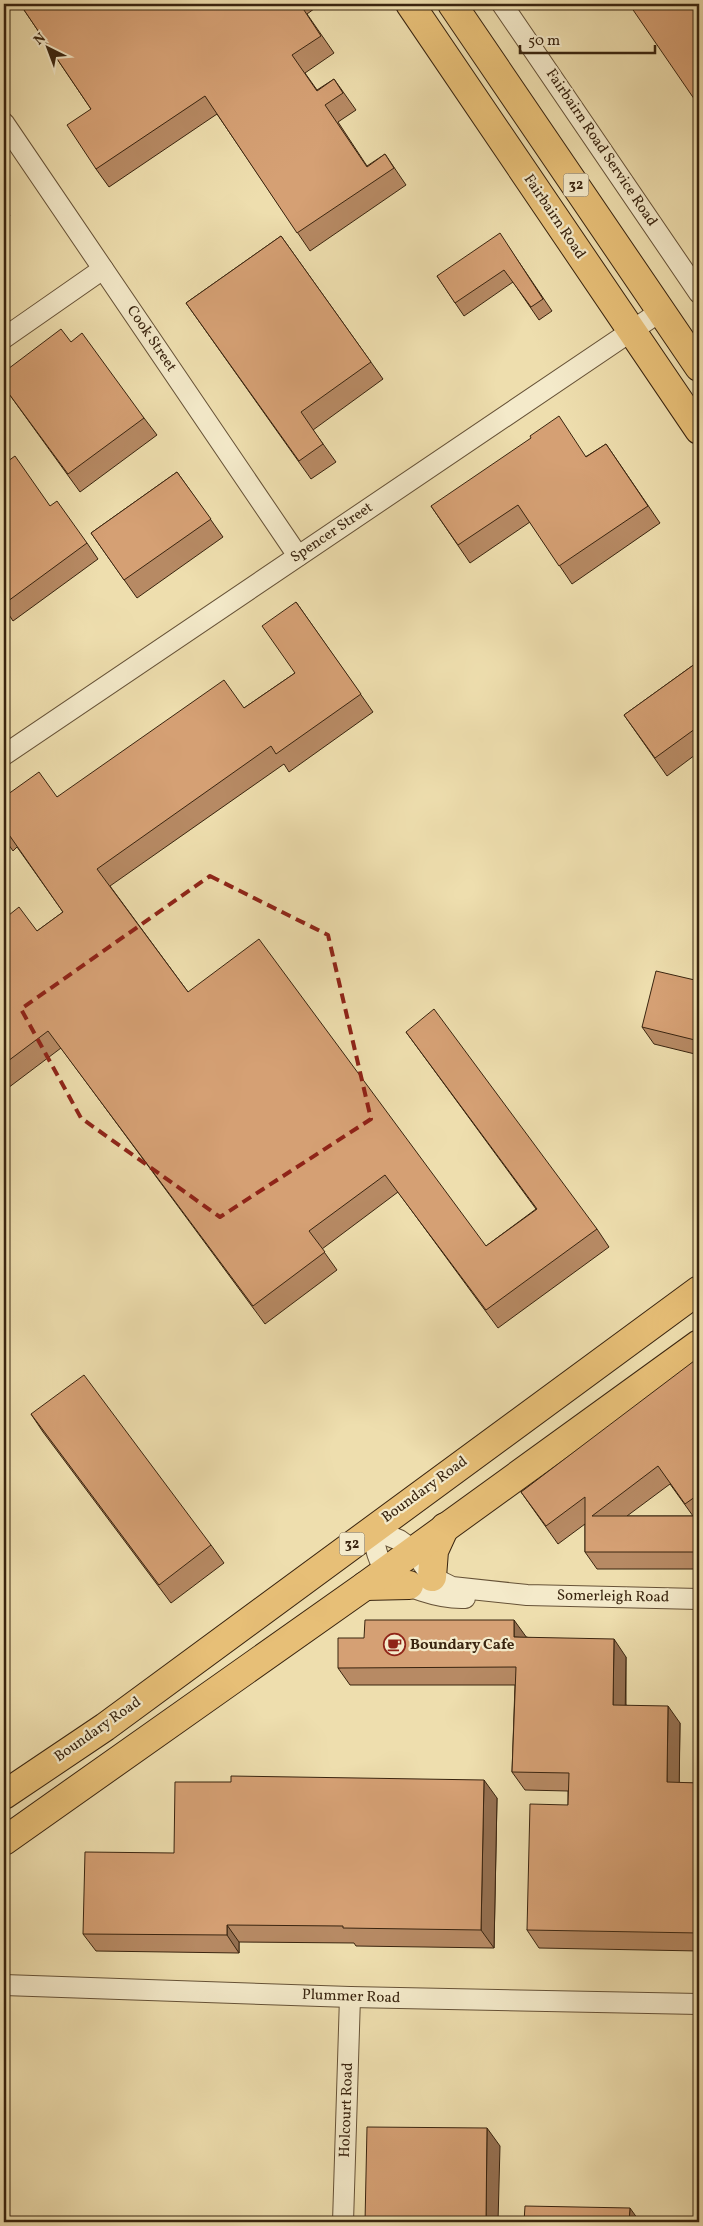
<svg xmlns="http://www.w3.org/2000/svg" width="703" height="2226" font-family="Vollkorn,serif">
<rect width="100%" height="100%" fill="#eedeae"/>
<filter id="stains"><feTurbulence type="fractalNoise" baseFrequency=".004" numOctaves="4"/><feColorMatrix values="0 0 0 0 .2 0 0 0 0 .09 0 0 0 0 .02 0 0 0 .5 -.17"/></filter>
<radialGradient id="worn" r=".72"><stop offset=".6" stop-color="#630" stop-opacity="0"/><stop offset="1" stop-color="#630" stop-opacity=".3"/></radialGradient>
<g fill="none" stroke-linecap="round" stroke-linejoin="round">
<defs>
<g id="street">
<path d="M502 4 699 293"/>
<path d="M4 123 298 556"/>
<path d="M4 338 103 269"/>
<path d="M4 755 661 311"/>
<path d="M372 1529 399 1540 413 1550 432 1577 452 1587 527 1595 699 1599"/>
<path d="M372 1529C375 1543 376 1559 386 1570 402 1588 441 1599 465 1598"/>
<path d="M4 1985 350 1997 699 2004"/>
<path d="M343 2222 350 1997"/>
</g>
<g id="primary">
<path d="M410 4 699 430"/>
<path d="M452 4 699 367"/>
<path d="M432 1577 434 1551 445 1527"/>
<path d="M365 1586 409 1585"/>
<path d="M4 1795 105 1727 699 1290"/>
<path d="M4 1841 365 1586 699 1344"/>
</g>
</defs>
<!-- street casing -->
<use href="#street" stroke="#665237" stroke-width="22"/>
<!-- primary casing -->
<use href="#primary" stroke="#39240f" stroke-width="30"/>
<!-- street -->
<use href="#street" stroke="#f4eaca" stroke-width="20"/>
<!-- primary -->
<use href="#primary" stroke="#e7bf77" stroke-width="28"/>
</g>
<!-- wall -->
<g fill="#b78a64" stroke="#39240f" fill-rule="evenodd">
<path d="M20 4H317L318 6 307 14 334 53 305 73 317 90 334 79 356 110 338 122 367 166 385 154 406 185 310 251 217 114 109 187 96 169 91 109Z"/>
<path d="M4 207 10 216 4 220Z"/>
<path d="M281 236 383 379 313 430 336 462 311 479 186 303Z"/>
<path d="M508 246 552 311 539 320 513 282 464 316 437 276Z"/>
<path d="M71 342 144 418 157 435 80 492 4 387Z"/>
<path d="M606 444 660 523 572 584 530 522 470 563 431 506 587 456Z"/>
<path d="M4 464 50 506 87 543 98 559 13 621 4 607Z"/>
<path d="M177 472 223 537 137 598 91 533Z"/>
<path d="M296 602 373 712 289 772 284 764 110 886 188 992 486 1246 536 1209 406 1032 597 1229 609 1247 498 1328 398 1192 322 1249 337 1270 265 1324 61 1048 4 1091V919L37 931 63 912 17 847 13 851 4 838V797H57L244 708 295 673Z"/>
<path d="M699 661V752L667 776 624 715Z"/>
<path d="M699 981V1055L654 1044 642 1027Z"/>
<path d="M699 1361V1569H597L585 1552V1524L558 1544 521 1492ZM670 1484 693 1516H627Z"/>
<path d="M31 1414 211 1545 224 1563 171 1603 43 1432Z"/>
<path d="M526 1637 626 1657V1705L680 1723 679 1783H699V1951L539 1948 527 1930 568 1805V1791L525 1790 512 1772 515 1685H350L338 1668Z"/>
<path d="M497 1798 494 1948 356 1946 354 1943 239 1942V1953L96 1951 83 1934 174 1853Z"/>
</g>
<!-- shaded-wall -->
<g fill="#957051" stroke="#39240f">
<path d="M514 1620 527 1638 514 1637Z"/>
<path d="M614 1639 626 1657 625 1723 613 1705Z"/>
<path d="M668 1706 680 1723 679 1800 667 1782Z"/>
<path d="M484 1780 497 1798 494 1948 481 1930Z"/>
<path d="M227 1925 239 1942V1953L227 1935Z"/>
<path d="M487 2128 500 2146 498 2222H486Z"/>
<path d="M630 2208 640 2222H629Z"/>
</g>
<!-- building -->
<g fill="#d5a074" stroke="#39240f">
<path d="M20 4H300L321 36 292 55 317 91 334 79 343 93 325 105 367 167 385 154 394 168 297 233 205 96 96 169 67 125 91 109Z"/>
<path d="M629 4H699V106Z"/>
<path d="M500 233 543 299 531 307 504 270 455 303 437 276Z"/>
<path d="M281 236 371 362 301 412 323 444 299 461 186 303Z"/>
<path d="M61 329 71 342 82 333 144 418 68 474 4 387V372Z"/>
<path d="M559 416 586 457 606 444 648 506 559 566 518 505 458 545 431 506 531 438 530 436Z"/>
<path d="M15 456 50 506 57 501 87 543 4 604V464Z"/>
<path d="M177 472 211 519 124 580 91 533Z"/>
<path d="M296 602 361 694 276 754 271 746 97 869 188 992 259 939 486 1246 537 1209 406 1032 434 1009 597 1229 486 1310 385 1175 309 1231 325 1252 253 1306 48 1031 4 1064V919L19 907 37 931 63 912 5 829 4 830V797L39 772 57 797 224 680 244 708 295 673 262 626Z"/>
<path d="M699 661V726L655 758 624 715Z"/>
<path d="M656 971 699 981V1041L642 1027Z"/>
<path d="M694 1361H699V1494L685 1504 658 1466 592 1516H699V1552H585V1497L546 1526 521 1492Z"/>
<path d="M84 1375 211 1545 159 1585 31 1414Z"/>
<path d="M365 1620H514V1637L614 1639 613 1705 668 1706 667 1782 699 1783V1933L527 1930 530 1804 568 1805 569 1773 512 1772 516 1667 338 1668V1638H364Z"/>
<path d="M231 1776 484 1780 481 1930 343 1928V1926L227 1925V1935L83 1934 85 1852 174 1853 175 1782H231Z"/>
<path d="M367 2127 487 2128 486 2222H365Z"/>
<path d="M525 2206 630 2208 629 2222H524Z"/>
</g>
<!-- marked area -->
<path fill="none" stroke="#8f2418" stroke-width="4" stroke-dasharray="10 6" stroke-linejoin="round" d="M210 876 328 935 371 1119 220 1217 81 1118 21 1009Z"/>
<!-- icons -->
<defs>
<symbol id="cafe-ring" viewBox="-11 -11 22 22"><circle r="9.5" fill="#f4eaca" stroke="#8f2418" stroke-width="1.5"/><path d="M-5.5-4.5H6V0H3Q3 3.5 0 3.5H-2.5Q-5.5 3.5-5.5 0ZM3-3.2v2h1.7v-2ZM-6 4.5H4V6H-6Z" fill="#8f2418"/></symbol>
</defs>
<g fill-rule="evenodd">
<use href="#cafe-ring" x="382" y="1632" width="25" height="25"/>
</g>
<g text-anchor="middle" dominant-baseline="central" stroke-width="4.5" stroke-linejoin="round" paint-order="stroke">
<!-- shield labels -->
<g fill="#f4eaca" stroke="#715f47" stroke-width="1">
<rect x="563.5" y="173.5" width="25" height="23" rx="4"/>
<rect x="339.5" y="1532.5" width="25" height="23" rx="4"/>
</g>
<g font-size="14" font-weight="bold" fill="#39240f">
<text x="576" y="185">32</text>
<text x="352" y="1544">32</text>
</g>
<!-- street labels -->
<g font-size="15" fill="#39240f" stroke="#f4eaca">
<text transform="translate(601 148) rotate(56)">Fairbairn Road Service Road</text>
<text transform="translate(554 217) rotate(56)">Fairbairn Road</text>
<text transform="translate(151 339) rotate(56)">Cook Street</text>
<text transform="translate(332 533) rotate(-34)">Spencer Street</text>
<text transform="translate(425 1490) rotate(-36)">Boundary Road</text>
<text transform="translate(613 1597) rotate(1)">Somerleigh Road</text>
<text transform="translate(98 1730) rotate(-35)">Boundary Road</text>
<text transform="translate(351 1997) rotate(2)">Plummer Road</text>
<text transform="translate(347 2110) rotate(-88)">Holcourt Road</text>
</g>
<!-- poi labels -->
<g font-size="15" font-weight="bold" fill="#39240f" stroke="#f4eaca" text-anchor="start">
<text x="410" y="1645">Boundary Cafe</text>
</g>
</g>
<!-- margin -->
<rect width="703" height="2226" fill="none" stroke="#eedeae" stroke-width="20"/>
<rect x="5" y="5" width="693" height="2216" fill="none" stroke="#39240f" stroke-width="2.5"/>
<rect x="10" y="10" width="683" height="2206" fill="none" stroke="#39240f"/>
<!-- north arrow -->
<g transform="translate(48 48) rotate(318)" stroke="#f4eaca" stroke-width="4" paint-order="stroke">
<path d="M0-4L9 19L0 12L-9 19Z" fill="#39240f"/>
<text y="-8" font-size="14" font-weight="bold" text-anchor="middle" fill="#39240f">N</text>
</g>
<!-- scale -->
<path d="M520 45v8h135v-8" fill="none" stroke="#39240f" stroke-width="2.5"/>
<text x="528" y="45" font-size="15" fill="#39240f" stroke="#f4eaca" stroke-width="4" paint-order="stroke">50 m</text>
<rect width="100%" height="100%" filter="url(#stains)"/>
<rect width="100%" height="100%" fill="url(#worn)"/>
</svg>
